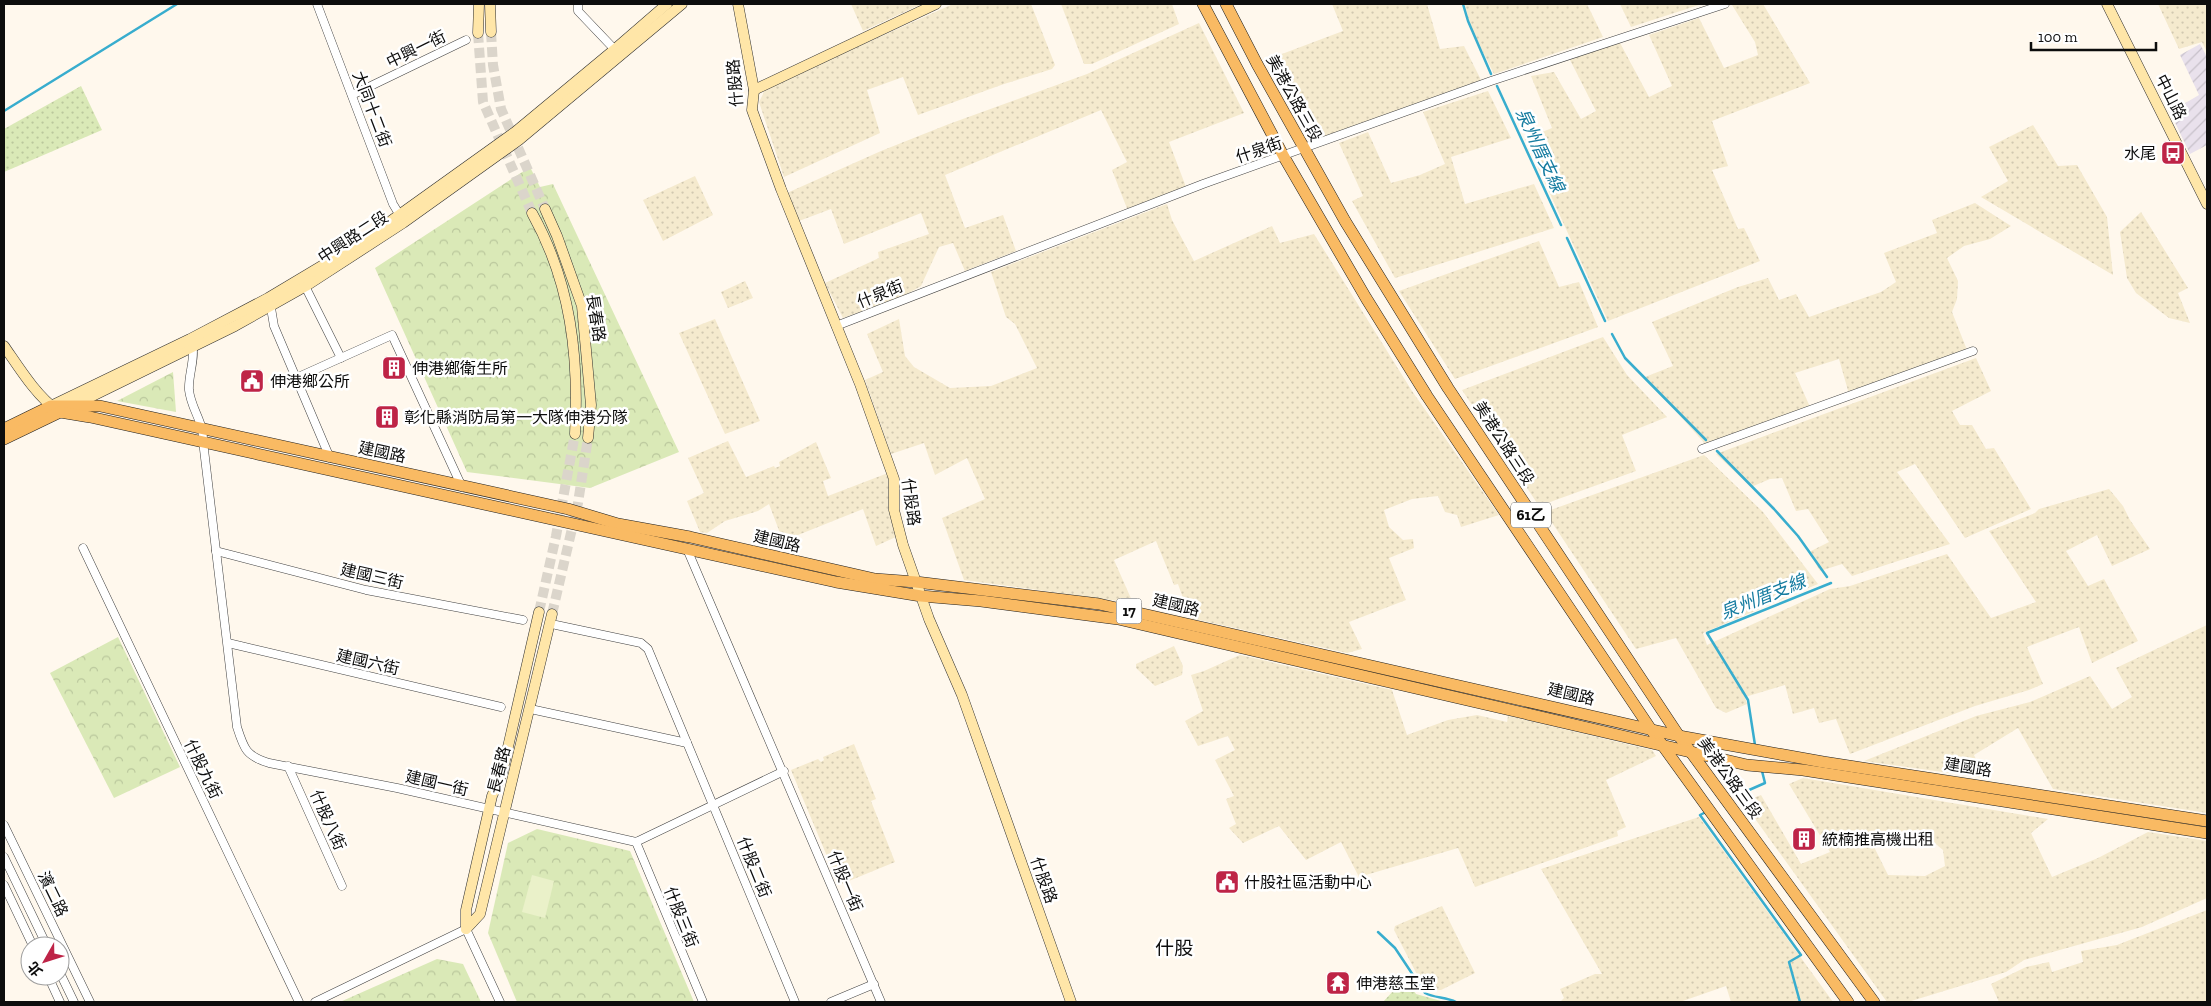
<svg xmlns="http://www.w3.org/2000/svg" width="2211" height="1006" font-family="'Zilla Slab','Noto Sans TC',serif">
<defs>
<pattern id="industrial-furrows" width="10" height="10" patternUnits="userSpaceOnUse" patternTransform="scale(1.25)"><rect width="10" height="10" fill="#e9e1ec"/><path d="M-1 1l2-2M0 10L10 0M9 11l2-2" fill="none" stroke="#c7c0c9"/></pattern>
<pattern id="farmland-dots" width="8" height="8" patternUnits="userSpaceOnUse" patternTransform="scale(1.25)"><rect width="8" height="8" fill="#f5eace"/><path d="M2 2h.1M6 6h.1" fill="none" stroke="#d1c8b0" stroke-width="1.8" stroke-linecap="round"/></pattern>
<pattern id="grass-dots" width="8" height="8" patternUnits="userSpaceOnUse" patternTransform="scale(1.25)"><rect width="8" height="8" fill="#dae9b7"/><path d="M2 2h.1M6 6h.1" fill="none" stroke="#bac79c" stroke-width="1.8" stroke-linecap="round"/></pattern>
<pattern id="park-crowns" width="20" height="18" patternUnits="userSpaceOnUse" patternTransform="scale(1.25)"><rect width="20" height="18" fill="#dae9b7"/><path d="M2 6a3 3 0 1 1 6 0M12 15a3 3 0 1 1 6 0" fill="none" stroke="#bac79c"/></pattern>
</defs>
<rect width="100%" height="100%" fill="#fff8ed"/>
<!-- industrial -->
<path fill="url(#industrial-furrows)" d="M2200 44 2207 57V145L2190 154 2170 112 2199 95 2180 55Z"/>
<!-- farmland -->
<g fill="url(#farmland-dots)" fill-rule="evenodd">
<path d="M851 4H922L863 31Z"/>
<path d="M953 4H1031L1055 65 1052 69 1004 84 918 115 903 77 867 90 880 133 784 177 759 102 766 88Z"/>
<path d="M1061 4H1172L1179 24 1092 64H1084Z"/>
<path d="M1332 4H1427L1440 49 1464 46 1482 82 1314 141 1269 59 1343 31Z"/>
<path d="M1465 4H1587L1603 37 1494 74 1470 26Z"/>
<path d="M1620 4H1702L1631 27Z"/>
<path d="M1735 4H1763L1810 83 1712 121 1728 166 1712 170 1738 229 1744 228 1760 261 1608 321 1525 139 1552 128 1531 76 1554 72 1581 119 1596 111 1570 60 1619 41 1649 97 1672 86 1649 35 1699 18 1724 68 1758 55 1755 42 1732 5Z"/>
<path d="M2158 4H2207V52L2202 42 2179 49Z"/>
<path d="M1199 23 1244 113 1169 142 1186 187 1128 211 1112 170 1127 162 1101 110 945 175 965 228 1003 215 1016 251 965 271 953 243 939 247 921 286 900 298 843 318 825 283 879 258 878 252 929 234 921 213 844 244 831 209 799 221 787 193 881 151 949 124 1087 74Z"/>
<path d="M1488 91 1511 138 1451 157 1465 204 1534 184 1554 228 1395 278 1352 201 1363 196 1339 143 1368 132 1391 183 1420 175 1445 164 1423 112Z"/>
<path d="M2033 125 2058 166 2077 165 2107 217 2113 275 1981 197 2008 181 1989 147Z"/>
<path d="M695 176 713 215 663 241 643 200Z"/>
<path d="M1975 203 2011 226 1990 239 1964 246 1947 258 1958 281 1957 299 1952 312 1967 350 1849 394 1839 359 1795 373 1810 407 1707 446 1645 377 1673 366 1652 322 1738 287 1768 278 1779 300 1796 294 1809 317 1881 292 1896 282 1884 253 1937 233 1932 220Z"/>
<path d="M1167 204 1172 220 1194 261 1272 226 1280 243 1314 234 1412 391 1499 515 1461 527 1457 515 1445 512 1438 496 1412 499 1384 510 1389 527 1403 540 1413 539 1414 548 1389 558 1406 600 1349 622 1362 649 1347 653 1190 618 1178 584 1174 585 1156 541 1114 560 1133 603 964 580 942 518 985 499 967 458 935 475 924 443 891 454 865 380 883 372 867 334 899 319 905 356 914 367 950 388 991 386 1037 368 1015 324 1006 317 991 272Z"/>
<path d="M2141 212 2188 288 2178 293 2190 323 2169 318 2136 293 2127 278 2120 232Z"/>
<path d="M1539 241 1559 287 1579 282 1598 327 1455 379 1399 291Z"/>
<path d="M745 281 753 298 728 308 721 292Z"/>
<path d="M715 319 760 421 725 434 679 333Z"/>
<path d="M1603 337 1627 375 1667 417 1622 435 1636 471 1539 506 1462 390Z"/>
<path d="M1976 358 1991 391 1952 411 1960 425H1972L1986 449 1994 448 2031 509 1965 538 1915 464 1897 472 1950 544 1852 576 1842 564 1820 571 1809 552 1829 542 1808 509 1796 511 1782 478 1770 479 1751 487 1716 454Z"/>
<path d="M728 441 746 477 774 466 775 468 780 466 779 462 816 442 831 478 823 481 828 496 888 473 898 536 876 546 863 509 783 541 769 504 758 511 725 521 707 533 700 532 687 501 704 493 688 458Z"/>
<path d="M1704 455 1763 512 1818 584 1703 633 1707 645 1830 589 1850 586 1947 554 1991 618 2036 602 1989 531 2035 513 2039 509 2109 489 2123 506 2130 520 2150 549 2112 566 2097 535 2066 551 2088 586 2104 579 2138 641 2092 663 2079 627 2027 647 2043 684 2029 690 1975 706 1850 754 1836 719 1819 723 1814 708 1793 714 1785 685 1745 697 1747 704 1726 713 1716 708 1676 638 1636 649 1545 512Z"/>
<path d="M2207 625V813L2053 789 2018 728 1974 755 1985 778 1864 761 1976 716 2030 702 2090 676 2112 709 2132 697 2116 668Z"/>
<path d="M1174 646 1183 666 1182 675 1155 686 1136 668V664Z"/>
<path d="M1240 655 1392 690 1407 735 1448 720 1477 715 1507 722 1508 716 1652 750 1656 756 1606 780 1626 827 1617 831 1618 836 1475 887 1458 848 1359 877 1341 842 1306 860 1279 826 1243 843 1229 828 1236 824 1226 799 1234 796 1215 760 1235 750 1228 736 1198 746 1185 721 1203 711 1191 675 1204 671Z"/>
<path d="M854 744 876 799 871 801 895 862 839 885 791 770 818 759 821 762 824 760 823 757Z"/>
<path d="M1803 778 2048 819 2031 833 2052 877 2098 858 2148 832 2207 841V898L2142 927 2024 960 2006 972 1908 1002H1887L1743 802 1761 795 1801 864 1830 852 1789 784ZM1918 829 1943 850 1945 866 1925 876 1888 875 1873 845Z"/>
<path d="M1699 817 1833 1002H1731L1726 986 1680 1002H1560L1564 998 1560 989 1595 974H1602L1541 869Z"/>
<path d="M1442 906 1475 973 1441 990H1425L1394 930 1395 926Z"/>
<path d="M2207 910V1002H1999L1991 984 2026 967 2049 962 2052 972 2083 962 2081 951 2117 945Z"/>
</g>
<!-- grass -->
<g fill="url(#grass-dots)">
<path d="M81 86 102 130 4 172V129Z"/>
<path d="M1405 978 1416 994 1441 1001 1383 1002Z"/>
</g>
<!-- park -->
<g fill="url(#park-crowns)">
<path d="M530 167 540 187 553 184 679 452 590 488 467 472 375 268Z"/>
<path d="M173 372 176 412 117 401Z"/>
<path d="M118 637 180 767 114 798 50 673Z"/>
<path d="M537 829 630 851 694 1002H517L488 933 508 843Z"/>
<path d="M437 959 463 964 481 1002H340Z"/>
</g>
<!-- pitch -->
<path fill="#eaf1c9" d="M532 875 554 881 545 918 522 912Z"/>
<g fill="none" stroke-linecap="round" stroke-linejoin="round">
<!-- stream -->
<g stroke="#38adce" stroke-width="2.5">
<path d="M1463 4 1468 21 1491 74"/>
<path d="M1497 86 1561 225"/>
<path d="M4 111 177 4"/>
<path d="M1567 238 1605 321"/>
<path d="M1612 334 1625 358 1706 440"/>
<path d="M1717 451 1774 509 1798 536 1827 577"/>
<path d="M1755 745 1748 700 1707 633 1831 583"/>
<path d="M1740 794 1765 783 1762 771"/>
<path d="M1704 813 1700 815 1801 955 1789 962 1800 1002"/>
<path d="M1378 932 1395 948 1425 993C1434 998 1446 997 1456 1002"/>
</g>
<!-- secondary-tunnel -->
<g stroke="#dbd5cb" stroke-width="10" stroke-dasharray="10 5" stroke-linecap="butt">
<path d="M491 32 493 65 501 109 545 209"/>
<path d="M478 33 483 102 532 213"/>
<path d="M539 612 556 536 575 434"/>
<path d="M552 614 578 503 588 438"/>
</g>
<defs>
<g id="street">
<path d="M317 4 393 204 402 219"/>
<path d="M578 4V11L618 53"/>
<path d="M352 95 466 40"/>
<path d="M303 282 341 358"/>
<path d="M270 302 274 326 330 458"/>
<path d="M836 326 1203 184 1491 81 1725 4"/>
<path d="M192 343C196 358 188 375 189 390 191 409 204 422 203 441L237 727C244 749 246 756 269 763L397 788 636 842 784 771"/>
<path d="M296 378 392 335 462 487"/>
<path d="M1702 449 1973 351"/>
<path d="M83 548 299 1002"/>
<path d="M687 549 881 1002"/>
<path d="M216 551 366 590 523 620"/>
<path d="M556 625 641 643 648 649 795 1002"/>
<path d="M228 643 501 707"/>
<path d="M535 710 687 743"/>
<path d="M288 766 342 886"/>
<path d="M4 825 90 1002"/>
<path d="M636 842 703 1002"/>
<path d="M4 857 47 946"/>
<path d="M4 885 33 946"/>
<path d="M60 973 74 1002"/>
<path d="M48 976 60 1002"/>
<path d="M315 1002 466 929 500 1002"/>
<path d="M831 1002 874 984"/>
</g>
<g id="secondary">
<path d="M490 4 491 32"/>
<path d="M738 4 754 90 752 110 781 189 860 384 894 479V510L903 545 929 619 962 695 1071 1002"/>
<path d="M2107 4 2207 204"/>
<path d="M478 33 479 4"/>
<path d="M754 90 936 4"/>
<path d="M545 209 557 236 582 306 591 405 588 438"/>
<path d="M532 213C571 283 579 356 575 434"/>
<path d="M4 346C18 366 37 397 57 410"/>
<path d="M74 405 235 326 306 286 403 223 519 140 682 4"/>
<path d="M51 406 190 339 268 298 360 243 515 132 615 49 667 4"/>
<path d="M466 929 480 914 552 614"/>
<path d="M466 929V910L492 796 502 773 539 612"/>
</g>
<g id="primary">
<path d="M1203 4 1284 157 1366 298 1427 396 1650 728 1848 1002"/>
<path d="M1226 4 1257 64 1345 221 1448 388 1679 736 1874 1002"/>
<path d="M4 429 51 406H100L568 509 618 524 690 537 875 579 916 582 1099 604 1679 736 1823 762 2207 821"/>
<path d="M4 439 60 412 90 417 836 582 921 596 981 601 1118 619 1747 765 1803 770 2207 833"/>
</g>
</defs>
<!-- street casing -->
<use href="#street" stroke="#404040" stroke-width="9"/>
<!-- secondary casing -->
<use href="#secondary" stroke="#2f2f2f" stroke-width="11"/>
<!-- primary casing -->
<use href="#primary" stroke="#1e1e1e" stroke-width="12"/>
<!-- street -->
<use href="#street" stroke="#fff" stroke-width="8"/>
<!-- secondary -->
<use href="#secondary" stroke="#ffe6a8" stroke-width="10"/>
<!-- primary -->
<use href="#primary" stroke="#f9ba63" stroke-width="11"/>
</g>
<!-- icons -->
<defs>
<symbol id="bus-square" viewBox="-11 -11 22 22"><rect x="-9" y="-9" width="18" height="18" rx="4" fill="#be2447" stroke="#fff"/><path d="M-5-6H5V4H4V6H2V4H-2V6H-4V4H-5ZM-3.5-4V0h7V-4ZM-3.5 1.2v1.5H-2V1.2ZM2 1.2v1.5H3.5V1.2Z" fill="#fff"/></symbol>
<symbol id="building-square" viewBox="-11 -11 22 22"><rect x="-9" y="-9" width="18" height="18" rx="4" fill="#be2447" stroke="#fff"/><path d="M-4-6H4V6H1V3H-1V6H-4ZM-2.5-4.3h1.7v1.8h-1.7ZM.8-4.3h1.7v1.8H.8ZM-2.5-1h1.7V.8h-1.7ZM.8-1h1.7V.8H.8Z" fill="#fff"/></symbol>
<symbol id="civic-square" viewBox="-11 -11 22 22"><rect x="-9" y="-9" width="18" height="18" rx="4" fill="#be2447" stroke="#fff"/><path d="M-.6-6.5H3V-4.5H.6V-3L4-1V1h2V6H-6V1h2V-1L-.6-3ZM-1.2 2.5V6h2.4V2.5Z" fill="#fff"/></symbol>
<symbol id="temple-square" viewBox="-11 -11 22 22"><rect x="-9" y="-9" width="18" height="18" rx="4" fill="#be2447" stroke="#fff"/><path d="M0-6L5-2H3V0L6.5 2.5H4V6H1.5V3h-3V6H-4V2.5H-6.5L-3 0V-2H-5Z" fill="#fff"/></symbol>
</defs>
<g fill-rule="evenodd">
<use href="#bus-square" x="2159" y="139" width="28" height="28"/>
<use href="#building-square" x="380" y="354" width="28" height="28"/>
<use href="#civic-square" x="238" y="367" width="28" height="28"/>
<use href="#building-square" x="373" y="403" width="28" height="28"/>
<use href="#building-square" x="1790" y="825" width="28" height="28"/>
<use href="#civic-square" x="1213" y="868" width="28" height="28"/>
<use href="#temple-square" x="1324" y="969" width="28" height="28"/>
</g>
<g text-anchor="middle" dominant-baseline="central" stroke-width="5" stroke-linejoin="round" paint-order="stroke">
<!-- shield labels -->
<g fill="#fff" stroke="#565656" stroke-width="1">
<rect x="1511" y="502.5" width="40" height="25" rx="4"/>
<rect x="1116.5" y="598.5" width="25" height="25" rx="4"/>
</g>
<g font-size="15" font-weight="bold" fill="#0d0d0d">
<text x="1531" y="515">61乙</text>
<text x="1129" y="611">17</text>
</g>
<!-- street labels -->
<g font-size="16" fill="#0d0d0d" stroke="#fff">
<text transform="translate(416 49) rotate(-26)">中興一街</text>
<text transform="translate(735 83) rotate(-95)">什股路</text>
<text transform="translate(2171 97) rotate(63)">中山路</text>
<text transform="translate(1294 98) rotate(61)">美港公路三段</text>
<text transform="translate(372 109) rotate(69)">大同十二街</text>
<text transform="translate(1259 150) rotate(-19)">什泉街</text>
<text transform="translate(353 237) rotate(-33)">中興路二段</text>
<text transform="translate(880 294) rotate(-22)">什泉街</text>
<text transform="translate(596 318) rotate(81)">長春路</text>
<text transform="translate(1504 443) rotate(57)">美港公路三段</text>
<text transform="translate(382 452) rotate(12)">建國路</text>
<text transform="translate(911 502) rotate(82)">什股路</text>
<text transform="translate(777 541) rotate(13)">建國路</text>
<text transform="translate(372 576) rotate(13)">建國三街</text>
<text transform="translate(1176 605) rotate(13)">建國路</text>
<text transform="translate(368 662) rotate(13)">建國六街</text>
<text transform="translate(1571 694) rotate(13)">建國路</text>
<text transform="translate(1968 767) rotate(9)">建國路</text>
<text transform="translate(203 769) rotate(64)">什股九街</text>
<text transform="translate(499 770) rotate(-76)">長春路</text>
<text transform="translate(1730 778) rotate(54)">美港公路三段</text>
<text transform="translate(437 783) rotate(13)">建國一街</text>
<text transform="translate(328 820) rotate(66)">什股八街</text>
<text transform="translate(754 867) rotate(68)">什股二街</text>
<text transform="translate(1044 880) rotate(70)">什股路</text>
<text transform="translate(845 881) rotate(67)">什股一街</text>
<text transform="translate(53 894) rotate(64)">濱二路</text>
<text transform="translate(681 917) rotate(68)">什股三街</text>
</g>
<!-- poi labels -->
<g font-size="16" fill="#0d0d0d" stroke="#fff" text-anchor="start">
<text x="2156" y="153" text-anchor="end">水尾</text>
<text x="412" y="368">伸港鄉衛生所</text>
<text x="270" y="381">伸港鄉公所</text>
<text x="404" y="417">彰化縣消防局第一大隊伸港分隊</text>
<text x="1822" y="839">統楠推高機出租</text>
<text x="1244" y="882">什股社區活動中心</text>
<text x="1356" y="983">伸港慈玉堂</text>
</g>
<!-- water labels -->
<g font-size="18" font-style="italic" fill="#167ca0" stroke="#fff">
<text transform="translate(1540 150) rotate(65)">泉州厝支線</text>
<text transform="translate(1763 597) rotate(-22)">泉州厝支線</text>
</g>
<!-- quarter labels -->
<g font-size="19" fill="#0d0d0d" stroke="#fff">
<text x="1174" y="948">什股</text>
</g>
</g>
<!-- border -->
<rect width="2211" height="1006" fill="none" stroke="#0d0d0d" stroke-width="10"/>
<!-- north arrow -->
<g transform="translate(45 961) rotate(231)"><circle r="24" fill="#ffffff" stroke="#9e9e9e"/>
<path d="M0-4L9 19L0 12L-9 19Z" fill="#be2447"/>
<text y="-8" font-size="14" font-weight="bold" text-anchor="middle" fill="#0d0d0d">北</text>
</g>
<!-- scale -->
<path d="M2031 42v8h125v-8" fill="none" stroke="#0d0d0d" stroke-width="2.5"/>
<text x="2038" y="42" font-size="15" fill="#0d0d0d" stroke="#ffffff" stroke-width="4" paint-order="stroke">100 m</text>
</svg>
